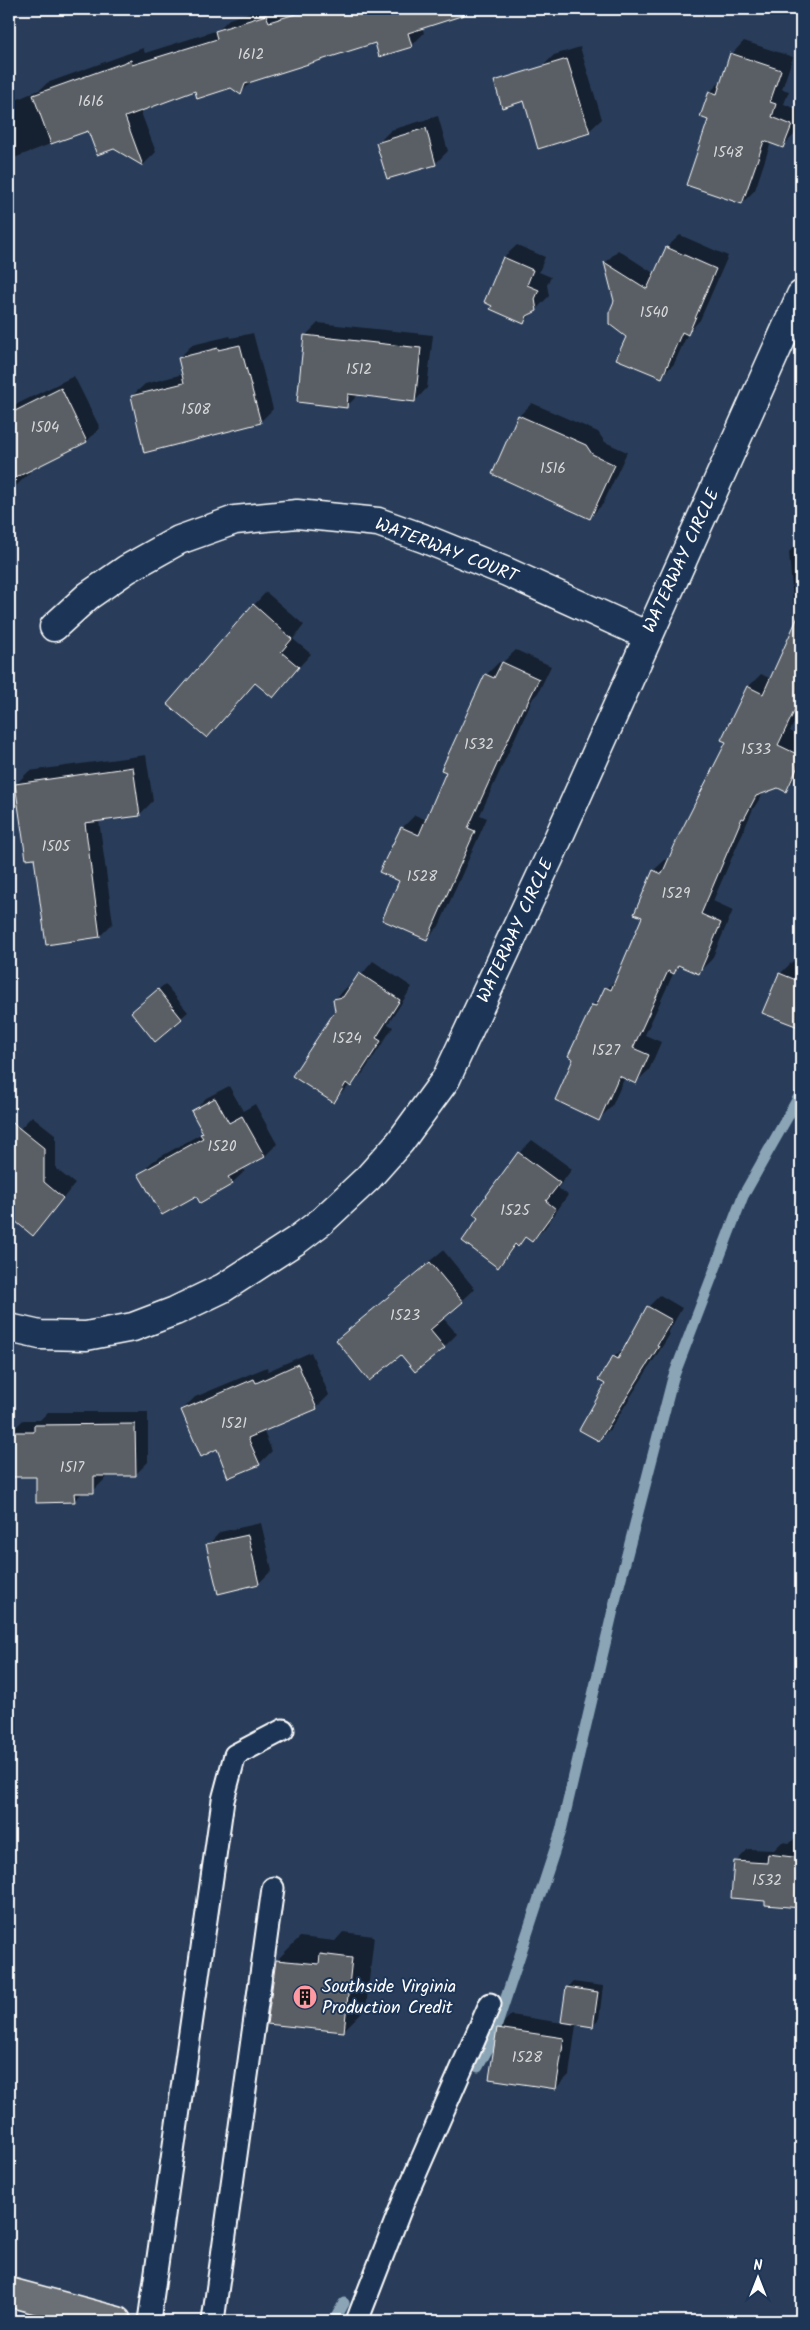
<svg xmlns="http://www.w3.org/2000/svg" width="810" height="2330" font-family="Kalam,sans-serif">
<rect width="100%" height="100%" fill="#293d5a"/>
<filter id="ink" filterUnits="userSpaceOnUse"><feTurbulence type="fractalNoise" baseFrequency=".02" numOctaves="2"/><feDisplacementMap in="SourceGraphic" scale="10" xChannelSelector="R" yChannelSelector="G"/><feConvolveMatrix kernelMatrix="1 2 1 2 8 2 1 2 1" color-interpolation-filters="sRGB"/></filter>
<g filter="url(#ink)">
<!-- shadow -->
<g fill="#0007">
<path d="M261 9H475L422 27 424 33 411 46 376 41 253 80 240 94 231 87 196 90 140 110 156 152 143 165 89 129 9 160V103L41 89 47 83 143 48 145 53 218 30 229 19Z"/>
<path d="M541 9H576L543 17Z"/>
<path d="M744 41 793 57 782 89 789 91 784 104 801 111V119L796 133 783 146 771 142 755 190 742 203 710 120V92L723 79 732 54Z"/>
<path d="M580 47 602 119 589 131 541 68 554 55Z"/>
<path d="M438 116 448 151 435 164 378 143 391 130Z"/>
<path d="M680 235 728 256 700 320 688 333 674 364 661 376 628 337 605 263 618 250 655 274 667 247Z"/>
<path d="M517 245 545 257 539 272 551 277 547 285 549 296 523 323 504 257Z"/>
<path d="M318 323 433 335 427 388 415 401 359 394 346 407 305 336Z"/>
<path d="M253 333 273 409 260 422 132 396 145 384 183 374 179 358 192 345 230 336 231 338Z"/>
<path d="M74 376 100 428 87 441 29 470 30 472 17 485 9 489V408Z"/>
<path d="M532 403 598 432 605 442 627 452 603 504 590 517 519 416Z"/>
<path d="M801 539V709L790 731 801 737V772L785 791 778 787 764 792 753 809 713 901 733 910 712 959 699 972 681 965 674 972 645 1035 661 1042 649 1070 636 1082 625 1077 612 1106 599 1119 575 1058 593 1005 619 975 644 917 636 914 654 870 667 858 670 859 728 742 748 687 761 674 771 679 795 627 789 552Z"/>
<path d="M266 592 304 625 293 639 311 654 272 696 256 682 207 737 254 605Z"/>
<path d="M516 650 551 666 538 693 533 698 480 815 487 818 439 926 426 939 400 881 402 828 415 815 427 820 486 675 499 662 502 663Z"/>
<path d="M146 755 153 801 140 814 99 820 113 923 100 936 35 856 16 784 29 771Z"/>
<path d="M373 961 412 987 388 1024 393 1027 363 1073 333 1101 335 999 348 986H352Z"/>
<path d="M793 961 801 964V1027L764 1012 780 974Z"/>
<path d="M165 984 188 1012 155 1040 139 1006Z"/>
<path d="M229 1086 243 1111 255 1104 277 1144 265 1156 243 1168 245 1171 232 1183 197 1194 140 1174 153 1161 204 1132 193 1111 206 1098Z"/>
<path d="M32 1116 56 1135V1169L75 1184 33 1234 9 1214V1129L15 1134Z"/>
<path d="M532 1140 572 1169 558 1188 568 1195 545 1228 532 1241 527 1237 517 1244 498 1266 480 1217 519 1153Z"/>
<path d="M443 1250 475 1289 443 1318 457 1334 444 1347 402 1353 337 1340Z"/>
<path d="M660 1295 682 1308 668 1333 670 1334 611 1428 599 1440 614 1357 626 1346 648 1307Z"/>
<path d="M311 1352 329 1395 316 1408 263 1430 272 1451 259 1464 217 1448 182 1410 195 1397 267 1367 268 1371Z"/>
<path d="M48 1412H148V1462L135 1475H106V1478L93 1491H84L74 1501 37 1476 10 1433 23 1420H40Z"/>
<path d="M261 1523 272 1570 259 1583 219 1592 208 1545 220 1532Z"/>
<path d="M801 1832V1907L766 1904 767 1900 736 1862 748 1849 774 1850 782 1842 790 1843Z"/>
<path d="M343 1932 374 1936 366 2008 343 2031 277 1960 300 1937 335 1941Z"/>
<path d="M573 1982 603 1986 599 2019 592 2025 567 1988Z"/>
<path d="M511 2015 576 2025 569 2075 556 2088 498 2028Z"/>
</g>
<g fill="none" stroke-linecap="round" stroke-linejoin="round">
<!-- stream -->
<g stroke="#8ba5b6" stroke-width="11">
<path d="M478 2067 491 2043 561 1831 617 1593 673 1378 743 1196 801 1093"/>
<path d="M334 2321 344 2303"/>
</g>
</g>
<!-- building -->
<g fill="#5a5f65" stroke="#fff">
<path d="M312 9H463L464 15 408 33 412 47 379 57 375 43 245 84 241 95 231 88 197 99 195 91 125 117 143 166 114 149 97 155 88 131 51 144 33 95 131 60 132 65 217 39 215 31 266 15 269 22Z"/>
<path d="M730 53 781 70 770 102 776 104 772 117 792 125 783 148 764 141 742 204 686 185 708 120 700 117 709 91 717 94Z"/>
<path d="M567 59 590 133 538 149 524 101 502 108 494 81Z"/>
<path d="M426 128 436 165 387 179 376 143Z"/>
<path d="M666 247 716 269 688 335 682 332 662 378 616 359 626 337 609 324V313L614 301 604 262 647 289Z"/>
<path d="M503 257 533 270 527 285 539 290 535 299 537 311 527 316 524 324 490 309 492 306 484 302Z"/>
<path d="M304 335 421 348 415 402 348 394 347 408 297 402Z"/>
<path d="M240 345 261 423 144 453 131 396 184 383 178 358 218 348V350Z"/>
<path d="M61 388 87 442 9 481V414Z"/>
<path d="M518 415 586 445 592 454 615 465 590 519 492 474Z"/>
<path d="M253 604 292 639 281 652 299 667 273 698 255 683 207 738 167 704Z"/>
<path d="M801 610V697L778 745 801 756V760L786 792 778 788 756 796 744 819 742 818 701 914 721 923 699 974 678 965 674 974 668 971 633 1048 649 1055 636 1084 619 1076 599 1121 555 1100 573 1059 568 1056 592 1005 596 1006 605 987 611 990 642 917 634 914 653 870 662 874 679 835 726 742 721 740 747 686 763 694Z"/>
<path d="M502 662 539 679 525 708 523 707 468 828 475 831 427 940 382 920 399 881 379 872 401 827 419 835 446 772 441 770 485 674 494 678Z"/>
<path d="M133 767 140 816 85 823 100 937 46 945 34 858 26 859 15 784Z"/>
<path d="M359 973 400 1000 376 1038 381 1041 351 1087 346 1083 334 1103 292 1076 335 1011 333 999 343 997Z"/>
<path d="M779 973 801 982V1028L762 1013Z"/>
<path d="M158 989 182 1019 155 1042 131 1012Z"/>
<path d="M215 1098 229 1123 242 1116 265 1157 228 1177 233 1184 200 1203 196 1196 162 1215 138 1174 203 1138 200 1134 203 1133 191 1111Z"/>
<path d="M9 1120 44 1148V1182L63 1198 33 1236 9 1216Z"/>
<path d="M518 1152 560 1183 546 1201 556 1209 532 1242 525 1237 518 1247 515 1244 498 1268 462 1241 478 1218 473 1214Z"/>
<path d="M430 1262 463 1302 430 1330 445 1348 415 1372 401 1355 369 1381 336 1340Z"/>
<path d="M647 1306 672 1320 657 1345 659 1346 599 1441 579 1430 605 1384 598 1380 613 1356 618 1359Z"/>
<path d="M298 1364 317 1409 248 1438 260 1465 228 1478 217 1449 201 1457 181 1410 254 1379 256 1383Z"/>
<path d="M135 1424 136 1476H94V1493H74L75 1502 36 1503V1477H9V1432H34V1425Z"/>
<path d="M248 1535 259 1584 218 1594 206 1544Z"/>
<path d="M768 1854 801 1858V1908L765 1905V1901L731 1898 734 1861 767 1863Z"/>
<path d="M320 1954 352 1958 344 2032 267 2024 276 1960 319 1964Z"/>
<path d="M566 1987 598 1992 593 2027 561 2022Z"/>
<path d="M497 2028 564 2038 556 2089 489 2079Z"/>
</g>
<g fill="none" stroke-linecap="round" stroke-linejoin="round">
<defs>
<g id="service">
<path d="M149 2321 223 1800 235 1755 283 1730"/>
<path d="M213 2321 273 1888"/>
<path d="M357 2321 404 2200 490 2004"/>
</g>
<g id="minor">
<path d="M54 627 88 596 127 569 179 540 235 520 297 514 378 522 423 538 507 572 648 636"/>
<path d="M9 1328 40 1335 86 1336 133 1327 175 1311 223 1288 297 1240 322 1221 368 1178 400 1142 446 1079 553 850 801 295"/>
</g>
<path id="trunk" d="M9 2292 117 2321"/>
</defs>
<!-- service casing -->
<use href="#service" stroke="#fff" stroke-width="25"/>
<!-- minor casing -->
<use href="#minor" stroke="#fff" stroke-width="31"/>
<!-- trunk casing -->
<use href="#trunk" stroke="#fff" stroke-width="31"/>
<!-- service -->
<use href="#service" stroke="#1d3557" stroke-width="21"/>
<!-- minor -->
<use href="#minor" stroke="#1d3557" stroke-width="28"/>
<!-- trunk -->
<use href="#trunk" stroke="#6b6f75" stroke-width="28"/>
</g>
</g>
<!-- icons -->
<defs>
<symbol id="building-disc" viewBox="-11 -11 22 22"><circle r="9.5" fill="#ff9aa2" stroke="#1d3557"/><path d="M-4-6H4V6H1V3H-1V6H-4ZM-2.5-4.3h1.7v1.8h-1.7ZM.8-4.3h1.7v1.8H.8ZM-2.5-1h1.7V.8h-1.7ZM.8-1h1.7V.8H.8Z" fill="#111"/></symbol>
</defs>
<g fill-rule="evenodd">
<use href="#building-disc" x="291" y="1983" width="28" height="28"/>
</g>
<g text-anchor="middle" dominant-baseline="central" stroke-width="4" stroke-linejoin="round" paint-order="stroke">
<!-- number labels -->
<g font-size="15" fill="#d6d7d8">
<text x="251" y="55">1612</text>
<text x="91" y="102">1616</text>
<text x="728" y="153">1548</text>
<text x="654" y="313">1540</text>
<text x="359" y="370">1512</text>
<text x="196" y="410">1508</text>
<text x="45" y="428">1504</text>
<text x="553" y="469">1516</text>
<text x="479" y="745">1532</text>
<text x="756" y="750">1533</text>
<text x="56" y="847">1505</text>
<text x="422" y="877">1528</text>
<text x="676" y="894">1529</text>
<text x="347" y="1039">1524</text>
<text x="606" y="1051">1527</text>
<text x="222" y="1147">1520</text>
<text x="515" y="1211">1525</text>
<text x="405" y="1316">1523</text>
<text x="234" y="1424">1521</text>
<text x="72" y="1468">1517</text>
<text x="767" y="1881">1532</text>
<text x="527" y="2058">1528</text>
</g>
<!-- street labels -->
<g font-size="18" fill="#fff" stroke="#1d3557">
<text transform="translate(446 551) rotate(21)">WATERWAY COURT</text>
<text transform="translate(682 561) rotate(-65)">WATERWAY CIRCLE</text>
<text transform="translate(516 931) rotate(-65)">WATERWAY CIRCLE</text>
</g>
<!-- poi labels -->
<g font-size="18" fill="#fff" stroke="#1d3557" text-anchor="start">
<text x="322" y="1987">Southside Virginia<tspan x="322" dy="21">Production Credit</tspan></text>
</g>
</g>
<!-- margin -->
<rect width="810" height="2330" fill="none" stroke="#1d3557" stroke-width="30"/>
<rect x="15" y="15" width="780" height="2300" fill="none" stroke="#fff" stroke-width="2" filter="url(#ink)"/>
<!-- north arrow -->
<g transform="translate(758 2278)" stroke="#1d3557" stroke-width="4" paint-order="stroke">
<path d="M0-4L9 19L0 12L-9 19Z" fill="#ffffff"/>
<text y="-8" font-size="14" font-weight="bold" text-anchor="middle" fill="#ffffff">N</text>
</g>
</svg>
